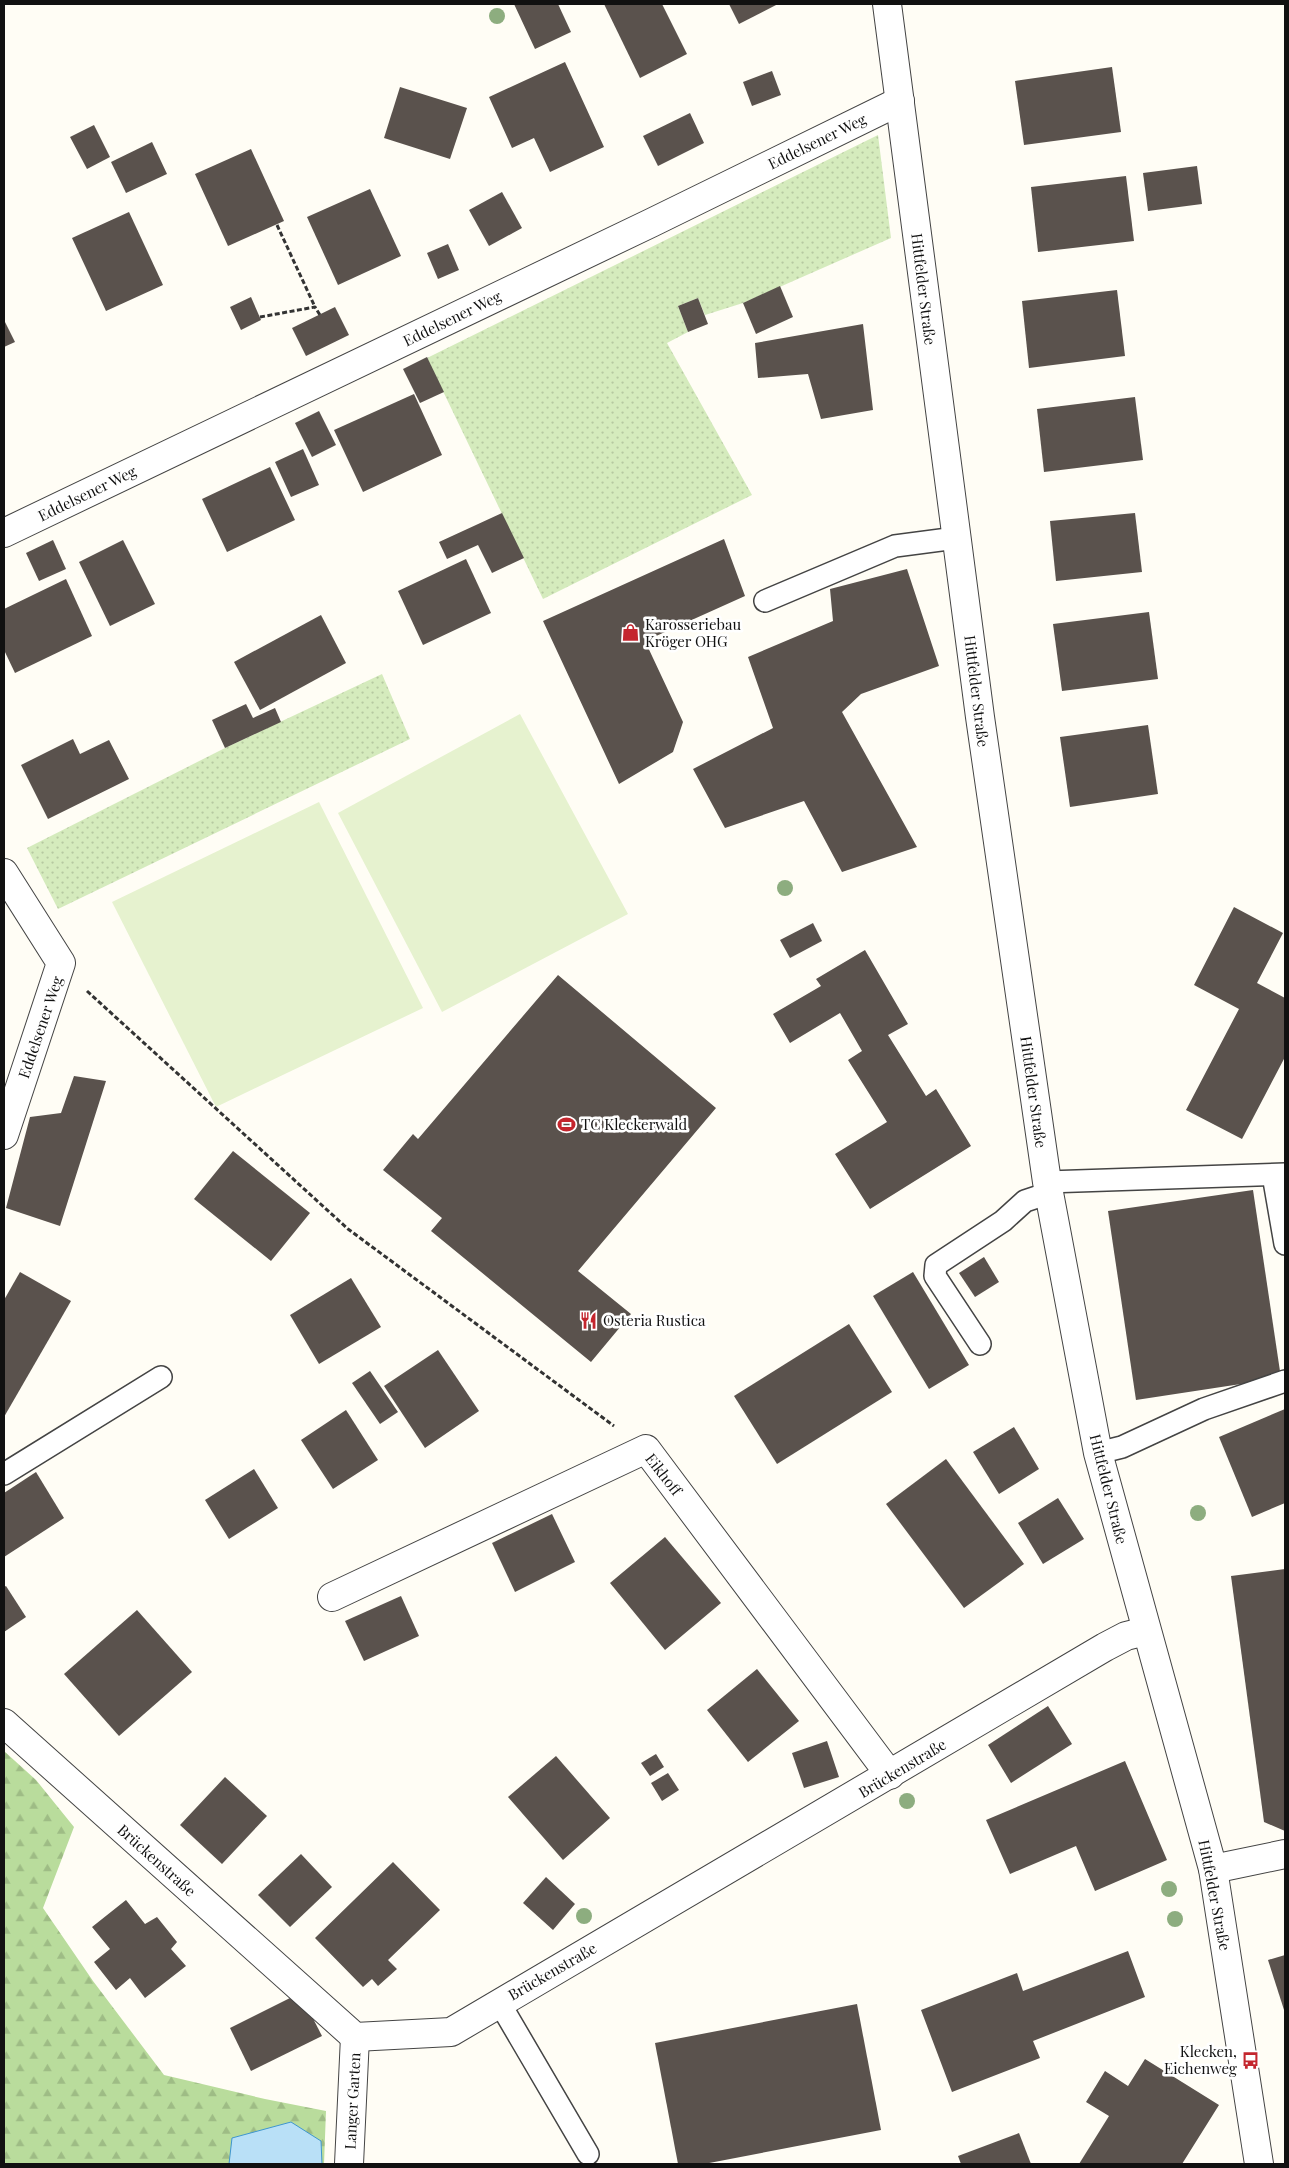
<svg xmlns="http://www.w3.org/2000/svg" width="1289" height="2168" font-family="'Playfair Display',serif">
<defs>
<pattern id="grass-dots" width="8" height="8" patternUnits="userSpaceOnUse" patternTransform="scale(1.25)"><rect width="8" height="8" fill="#d5ebbd"/><path d="M2 2h.1M6 6h.1" fill="none" stroke="#b6c8a1" stroke-width="1.8" stroke-linecap="round"/></pattern>
<pattern id="forest-firs" width="22" height="20" patternUnits="userSpaceOnUse" patternTransform="scale(1.25)"><rect width="22" height="20" fill="#b9dc9c"/><path d="M5 1l3.5 6h-7zM16 11l3.5 6h-7z" fill="#9ebc85"/></pattern>
</defs>
<rect width="100%" height="100%" fill="#fffdf5"/>
<!-- grass -->
<g fill="url(#grass-dots)">
<path d="M878 135 891 238 743 303 705 315 698 298 678 306 688 332 667 343 752 495 543 599 427 358Z"/>
<path d="M382 674 410 739 58 909 27 848 225 748Z"/>
</g>
<!-- forest -->
<path fill="url(#forest-firs)" d="M4 1751 36 1780 74 1827 43 1908 93 1981 164 2075 265 2099 326 2111 324 2164H4Z"/>
<!-- pitch -->
<g fill="#e6f2cf">
<path d="M520 714 628 914 442 1012 338 813Z"/>
<path d="M319 802 423 1008 216 1107 112 902Z"/>
</g>
<!-- water -->
<path fill="#b9e0f7" stroke="#3f96cf" d="M291 2122 321 2141 322 2164H229L232 2138Z"/>
<!-- building -->
<g fill="#5a524d">
<path d="M514 4H558L571 32 535 49Z"/>
<path d="M604 4H662L687 54 640 78Z"/>
<path d="M729 4H778L739 24Z"/>
<path d="M565 62 604 147 550 172 534 138 512 148 489 97Z"/>
<path d="M1112 67 1121 132 1024 145 1015 81Z"/>
<path d="M772 71 781 95 752 106 743 82Z"/>
<path d="M400 87 467 108 450 159 384 138Z"/>
<path d="M690 113 704 143 658 166 643 136Z"/>
<path d="M94 125 110 157 87 169 70 137Z"/>
<path d="M152 142 167 174 126 193 111 162Z"/>
<path d="M251 149 284 221 228 246 195 174Z"/>
<path d="M1197 166 1202 204 1148 211 1143 173Z"/>
<path d="M1126 176 1134 241 1038 252 1031 187Z"/>
<path d="M370 189 401 256 338 285 307 217Z"/>
<path d="M502 192 522 228 489 246 469 210Z"/>
<path d="M129 212 163 285 106 311 72 238Z"/>
<path d="M448 244 459 270 438 279 427 253Z"/>
<path d="M780 286 793 317 756 334 743 303Z"/>
<path d="M1117 290 1125 356 1029 368 1022 301Z"/>
<path d="M251 297 261 320 241 330 230 307Z"/>
<path d="M698 298 708 324 688 332 678 306Z"/>
<path d="M335 307 349 335 306 356 292 328Z"/>
<path d="M4 320 15 342 4 347Z"/>
<path d="M863 324 873 410 821 419 808 374 758 378 755 343Z"/>
<path d="M427 357 444 392 420 403 403 369Z"/>
<path d="M414 394 442 455 363 492 334 430Z"/>
<path d="M1135 397 1143 460 1044 472 1037 409Z"/>
<path d="M319 411 336 445 312 457 295 423Z"/>
<path d="M303 449 319 485 291 497 275 462Z"/>
<path d="M270 467 295 520 227 552 202 499Z"/>
<path d="M502 513 524 558 492 573 478 545 447 559 439 542Z"/>
<path d="M1135 513 1142 572 1056 581 1050 521Z"/>
<path d="M724 539 745 596 645 641 683 722 673 752 619 784 543 621Z"/>
<path d="M53 540 66 569 39 581 26 553Z"/>
<path d="M123 540 155 604 110 626 79 562Z"/>
<path d="M466 559 491 613 423 645 398 591Z"/>
<path d="M907 569 939 666 861 694 842 712 917 847 842 872 804 801 725 828 693 769 773 728 748 657 833 621 830 589Z"/>
<path d="M66 579 92 636 15 673 4 650V609Z"/>
<path d="M1149 612 1158 679 1062 691 1053 624Z"/>
<path d="M321 615 346 663 260 710 234 662Z"/>
<path d="M246 704 253 718 275 708 281 722 225 748 212 720Z"/>
<path d="M1148 725 1158 794 1070 807 1060 737Z"/>
<path d="M73 739 80 754 109 740 129 779 48 819 21 765Z"/>
<path d="M1234 907 1283 933 1257 983 1285 998V1057L1242 1139 1186 1110 1239 1009 1194 985Z"/>
<path d="M813 923 822 941 790 958 780 940Z"/>
<path d="M865 950 908 1024 888 1035 926 1096 936 1089 971 1146 870 1209 835 1154 887 1122 848 1060 862 1051 840 1013 790 1043 773 1014 821 986 816 979Z"/>
<path d="M558 975 716 1108 578 1271 631 1314 591 1362 431 1231 442 1218 383 1170 413 1134 418 1139Z"/>
<path d="M74 1076 106 1081 60 1226 6 1208 30 1117 61 1113Z"/>
<path d="M233 1151 310 1213 271 1261 194 1199Z"/>
<path d="M1253 1190 1281 1378 1136 1400 1108 1211Z"/>
<path d="M984 1257 999 1282 975 1297 959 1273Z"/>
<path d="M20 1272 71 1301 4 1417V1300Z"/>
<path d="M913 1272 969 1365 929 1389 873 1296Z"/>
<path d="M351 1278 381 1327 319 1364 290 1315Z"/>
<path d="M849 1324 892 1392 777 1464 734 1396Z"/>
<path d="M438 1350 479 1411 425 1448 384 1386Z"/>
<path d="M370 1371 398 1412 380 1424 352 1383Z"/>
<path d="M1285 1409V1503L1252 1517 1219 1437Z"/>
<path d="M346 1410 378 1460 333 1489 301 1440Z"/>
<path d="M1014 1427 1039 1469 999 1494 973 1452Z"/>
<path d="M946 1459 1024 1564 964 1608 886 1504Z"/>
<path d="M254 1469 278 1508 229 1539 205 1500Z"/>
<path d="M36 1472 64 1518 4 1557V1493Z"/>
<path d="M1058 1498 1084 1539 1043 1564 1018 1523Z"/>
<path d="M552 1514 575 1562 515 1592 492 1543Z"/>
<path d="M665 1537 721 1603 665 1650 610 1583Z"/>
<path d="M1285 1569V1831L1264 1822 1231 1576Z"/>
<path d="M6 1586 26 1617 4 1632V1587Z"/>
<path d="M401 1596 419 1636 364 1661 345 1621Z"/>
<path d="M137 1610 192 1672 119 1736 64 1674Z"/>
<path d="M757 1669 799 1721 748 1762 707 1710Z"/>
<path d="M1048 1706 1072 1744 1011 1783 988 1745Z"/>
<path d="M827 1741 839 1777 804 1788 792 1753Z"/>
<path d="M656 1754 664 1767 650 1776 641 1763Z"/>
<path d="M556 1756 610 1818 563 1860 508 1797Z"/>
<path d="M1125 1761 1167 1860 1095 1891 1076 1846 1010 1874 986 1820Z"/>
<path d="M668 1773 679 1790 662 1801 651 1783Z"/>
<path d="M225 1777 267 1816 222 1864 180 1825Z"/>
<path d="M301 1854 332 1887 290 1927 258 1895Z"/>
<path d="M393 1862 440 1910 388 1960 397 1969 378 1986 372 1979 363 1987 315 1938Z"/>
<path d="M546 1877 575 1904 553 1930 523 1903Z"/>
<path d="M126 1900 145 1924 157 1917 177 1942 171 1949 186 1966 145 1998 130 1978 116 1990 94 1962 110 1949 92 1927Z"/>
<path d="M1128 1951 1145 1997 1033 2041 1040 2058 952 2092 921 2010 1017 1973 1023 1991Z"/>
<path d="M1285 1955V2013L1268 1960Z"/>
<path d="M300 1993 322 2036 251 2071 230 2028Z"/>
<path d="M857 2004 881 2130 704 2164H678L655 2043Z"/>
<path d="M1145 2059 1219 2105 1182 2164H1079L1109 2116 1086 2102 1105 2071 1128 2086Z"/>
<path d="M1019 2133 1031 2164H961L958 2156Z"/>
</g>
<g fill="none" stroke-linecap="round" stroke-linejoin="round">
<defs>
<g id="service">
<path d="M765 601 895 546 956 538"/>
<path d="M1273 1175 1285 1244"/>
<path d="M1047 1182 1285 1174"/>
<path d="M980 1344 935 1276 936 1265 1003 1221 1025 1201 1049 1193"/>
<path d="M1098 1453 1122 1447 1204 1409 1285 1381"/>
<path d="M4 1474 161 1377"/>
<path d="M499 2002 588 2154"/>
</g>
<g id="minor">
<path d="M4 533 651 223 900 101"/>
<path d="M4 873 61 963 4 1135"/>
<path d="M332 1597 646 1449 890 1775"/>
<path d="M4 1723 355 2037 451 2032 1105 1647 1126 1636 1146 1631"/>
<path d="M1213 1869 1285 1854"/>
<path d="M349 2164 355 2037"/>
</g>
<path id="tertiary" d="M887 4 980 717 1047 1182 1098 1453 1213 1869 1259 2164"/>
</defs>
<!-- service casing -->
<use href="#service" stroke="#444" stroke-width="24"/>
<!-- minor casing -->
<use href="#minor" stroke="#444" stroke-width="30"/>
<!-- tertiary casing -->
<use href="#tertiary" stroke="#444" stroke-width="30"/>
<!-- path -->
<g stroke="#333" stroke-width="3" stroke-dasharray="5 2.5" stroke-linecap="butt">
<path d="M277 225 315 307"/>
<path d="M260 317 315 307 320 315"/>
<path d="M87 991 348 1229 614 1426"/>
</g>
<!-- service -->
<use href="#service" stroke="#fff" stroke-width="21"/>
<!-- minor -->
<use href="#minor" stroke="#fff" stroke-width="28"/>
<!-- tertiary -->
<use href="#tertiary" stroke="#fff" stroke-width="28"/>
</g>
<!-- trees -->
<g fill="#8dad7f">
<circle cx="497" cy="16" r="8"/>
<circle cx="785" cy="888" r="8"/>
<circle cx="1198" cy="1513" r="8"/>
<circle cx="907" cy="1801" r="8"/>
<circle cx="1169" cy="1889" r="8"/>
<circle cx="584" cy="1916" r="8"/>
<circle cx="1175" cy="1919" r="8"/>
</g>
<!-- icons -->
<defs>
<symbol id="shop-bare" viewBox="-9 -9 18 18"><path d="M-5-2.5h2.3a2.7 3.5 0 0 1 5.4 0H5L5.5 6h-11ZM-1.5-2.5h3a1.5 2.3 0 0 0-3 0Z" fill="#c4262e" stroke="#fff" stroke-width="2.5" paint-order="stroke"/></symbol>
<symbol id="stadium-bare" viewBox="-9 -9 18 18"><path d="M0-5a6.5 5 0 1 0 0 10a6.5 5 0 1 0 0-10ZM-3.5-1.8h7v3.6h-7Z" fill="#c4262e" stroke="#fff" stroke-width="2.5" paint-order="stroke"/></symbol>
<symbol id="restaurant-bare" viewBox="-9 -9 18 18"><path d="M-5-6h1v4h1v-4h1v4h1v-4h1v5L-1.5 .5V6h-2V.5L-5-1ZM5-6V6H3V1.5H1.5Q1.5-4 5-6Z" fill="#c4262e" stroke="#fff" stroke-width="2.5" paint-order="stroke"/></symbol>
<symbol id="bus-bare" viewBox="-9 -9 18 18"><path d="M-5-6H5V4H4V6H2V4H-2V6H-4V4H-5ZM-3.5-4V0h7V-4ZM-3.5 1.2v1.5H-2V1.2ZM2 1.2v1.5H3.5V1.2Z" fill="#c4262e" stroke="#fff" stroke-width="2.5" paint-order="stroke"/></symbol>
</defs>
<g fill-rule="evenodd">
<use href="#shop-bare" x="618" y="620" width="25" height="25"/>
<use href="#stadium-bare" x="554" y="1112" width="25" height="25"/>
<use href="#restaurant-bare" x="576" y="1308" width="25" height="25"/>
<use href="#bus-bare" x="1238" y="2048" width="25" height="25"/>
</g>
<g text-anchor="middle" dominant-baseline="central" stroke-width="5" stroke-linejoin="round" paint-order="stroke">
<!-- street labels -->
<g font-size="15" fill="#111" stroke="#fff">
<text transform="translate(817 141) rotate(-26)">Eddelsener Weg</text>
<text transform="translate(924 289) rotate(83)">Hittfelder Straße</text>
<text transform="translate(452 318) rotate(-26)">Eddelsener Weg</text>
<text transform="translate(87 493) rotate(-26)">Eddelsener Weg</text>
<text transform="translate(977 691) rotate(83)">Hittfelder Straße</text>
<text transform="translate(40 1027) rotate(-71)">Eddelsener Weg</text>
<text transform="translate(1034 1092) rotate(82)">Hittfelder Straße</text>
<text transform="translate(664 1474) rotate(52)">Eikhoff</text>
<text transform="translate(1109 1489) rotate(76)">Hittfelder Straße</text>
<text transform="translate(902 1768) rotate(-31)">Brückenstraße</text>
<text transform="translate(157 1860) rotate(42)">Brückenstraße</text>
<text transform="translate(1215 1895) rotate(79)">Hittfelder Straße</text>
<text transform="translate(552 1971) rotate(-30)">Brückenstraße</text>
<text transform="translate(352 2101) rotate(-87)">Langer Garten</text>
</g>
<!-- poi labels -->
<g font-size="15" fill="#111" stroke="#fff" text-anchor="start">
<text x="645" y="624">Karosseriebau<tspan x="645" dy="17">Kröger OHG</tspan></text>
<text x="581" y="1124">TC Kleckerwald</text>
<text x="603" y="1320">Osteria Rustica</text>
<text x="1237" y="2051" text-anchor="end">Klecken,<tspan x="1237" dy="17">Eichenweg</tspan></text>
</g>
</g>
<!-- border -->
<rect width="1289" height="2168" fill="none" stroke="#111111" stroke-width="10"/>
</svg>
